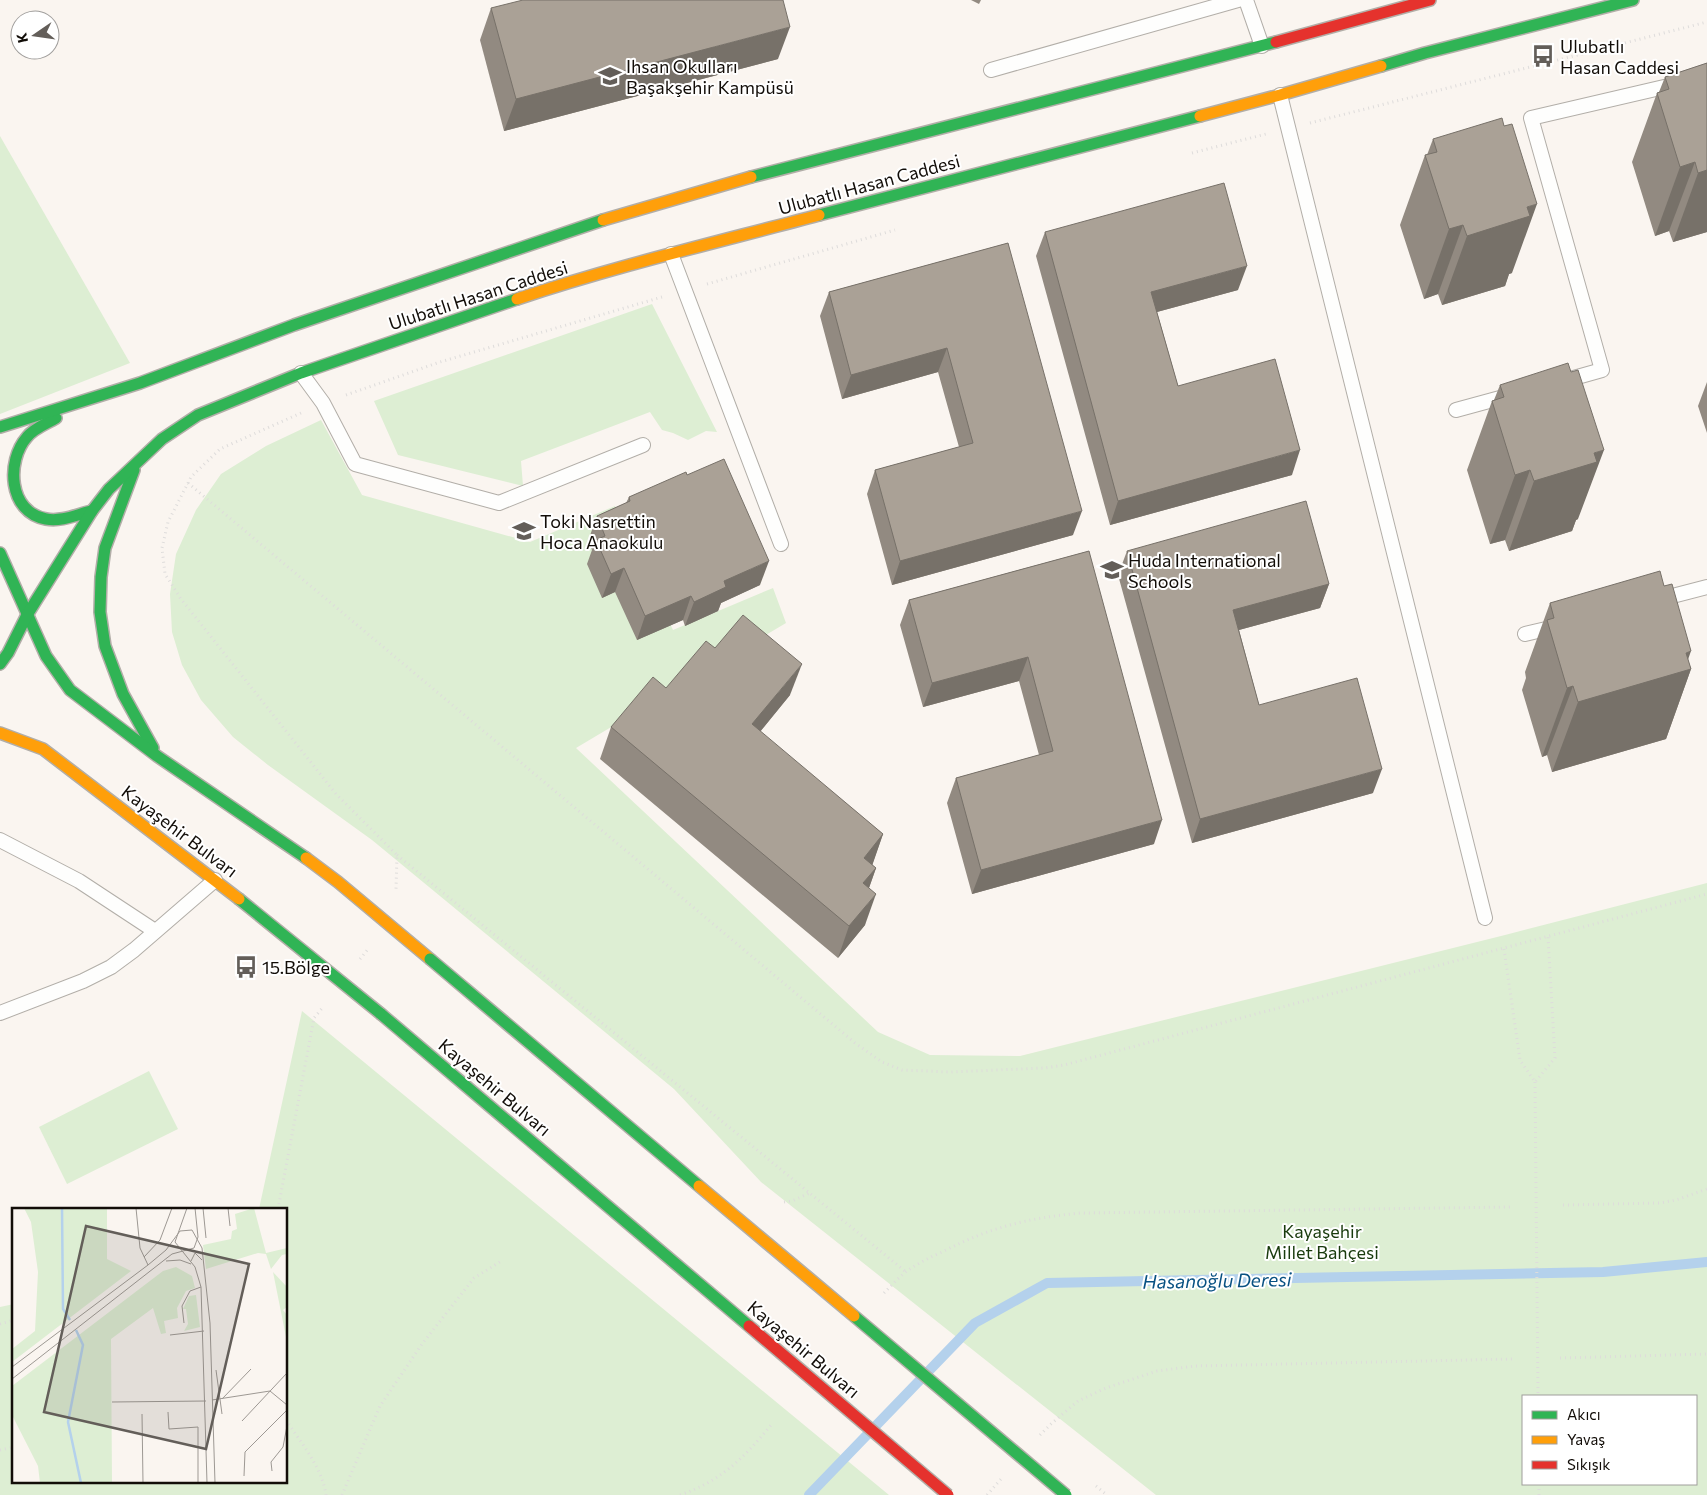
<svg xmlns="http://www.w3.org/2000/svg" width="1707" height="1495" font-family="Commissioner,sans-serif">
<rect width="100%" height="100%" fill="#faf5f0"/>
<!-- green -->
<g fill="#ddeed3" fill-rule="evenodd">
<path d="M0 136 130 363 0 414Z"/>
<path d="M652 304 717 432 706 431 688 440 673 433 662 430 650 412 521 461 523 486 398 455 374 401Z"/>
<path d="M321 420 362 495 530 542 615 506 673 630 773 588 786 623 576 748 878 1032 930 1055 1020 1056 1505 935 1707 883V1495H1156L761 1182 674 1089 372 840 268 765 233 737 201 700 182 665 172 632 170 594 176 554 196 510 221 474 266 446ZM1523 1396H1696V1484H1523Z"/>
<path d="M302 1011 889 1495H0V1307L14 1304V1481H286V1209H259Z"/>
<path d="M149 1071 178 1129 67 1184 39 1127Z"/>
</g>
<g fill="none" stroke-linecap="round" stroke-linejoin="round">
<!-- stream -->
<path stroke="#b4d1ec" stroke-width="10" d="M809 1495 975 1323 1047 1283 1603 1272 1707 1262"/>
<defs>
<g id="lane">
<path d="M1246 0 1262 46"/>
<path d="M991 70 1238 0"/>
<path d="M1280 95 1485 918"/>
<path d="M671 254 781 544"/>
<path d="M301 373 323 403 355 464 499 503 643 445"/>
<path d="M1563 381 1602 370 1531 118 1707 77"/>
<path d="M1456 410 1511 395"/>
<path d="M1657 600 1707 587"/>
<path d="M1525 634 1559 626"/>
<path d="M0 840 79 881 155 931"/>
<path d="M0 1013 83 981 111 967 134 950 215 880"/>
</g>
<g id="fast">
<path d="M1381 66 1425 53 1633 0"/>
<path d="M751 177 1276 42"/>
<path d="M819 215 1200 116"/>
<path d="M56 418C46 424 34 428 27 437 6 461 8 512 46 519 62 522 78 514 92 511"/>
<path d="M0 427 140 383 294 325 603 220"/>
<path d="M134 470 105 548 101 577 100 612 105 646 123 694 153 748"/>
<path d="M0 553 46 656 70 690 157 756 306 858"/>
<path d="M0 664 8 653 27 615 92 511 109 489 162 439 198 415 301 373 517 299"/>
<path d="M239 899 381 1014"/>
</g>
<g id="slow">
<path d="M1200 116 1280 95 1381 66"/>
<path d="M603 220 751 177"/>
<path d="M517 299C616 266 718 242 819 215"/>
<path d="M0 733 43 749 239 899"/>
<path d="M306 858 338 882 430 959"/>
</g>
<path id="jam" d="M1276 42 1430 0"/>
</defs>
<!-- lane casing -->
<use href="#lane" stroke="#b2aea8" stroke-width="16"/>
<!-- fast casing -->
<use href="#fast" stroke="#b2aea8" stroke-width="14"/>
<!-- slow casing -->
<use href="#slow" stroke="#b2aea8" stroke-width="14"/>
<!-- jam casing -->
<use href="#jam" stroke="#b2aea8" stroke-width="14"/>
<!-- path -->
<g stroke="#dedcdb" stroke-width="3" stroke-dasharray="1 4" stroke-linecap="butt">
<path d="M1310 123 1707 22"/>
<path d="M1192 153 1266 134"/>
<path d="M707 284 895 230"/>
<path d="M346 395 440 362 662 297"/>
<path d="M301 413 220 449 191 477 168 522 162 548 165 574 181 599 336 794 397 855 396 889"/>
<path d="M188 483 855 1043 882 1062 902 1070 950 1072 1045 1068 1064 1065 1707 894"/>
<path d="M397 855 906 1272"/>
<path d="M1504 949 1520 1060 1535 1082 1555 1058 1548 937"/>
<path d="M360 959 368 949"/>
<path d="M784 1202 792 1201 810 1193"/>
<path d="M1563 1205 1660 1203 1676 1200 1707 1189"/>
<path d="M278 1209 314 1018 324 1006"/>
<path d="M884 1293C891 1286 898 1278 907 1271 918 1263 931 1257 944 1251 991 1227 1028 1218 1081 1213L1511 1207"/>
<path d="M0 1324 14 1320"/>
<path d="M1560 1358 1707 1354"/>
<path d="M286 1420C301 1443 322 1467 326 1495"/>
<path d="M1040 1435 1051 1424 1078 1401 1106 1388 1157 1371 1195 1366 1514 1359"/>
<path d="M0 1450 14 1447"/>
<path d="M1539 1484V1495"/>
<path d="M342 1495 380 1406 422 1344 474 1278 503 1260"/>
<path d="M680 1495C721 1481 744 1458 771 1425"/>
<path d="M987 1495 1001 1479"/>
</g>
<!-- lane -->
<use href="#lane" stroke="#fefefd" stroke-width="14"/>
<!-- fast -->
<use href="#fast" stroke="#30b455" stroke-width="11"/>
<!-- slow -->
<use href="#slow" stroke="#ff9f0a" stroke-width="11"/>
<!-- jam -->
<use href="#jam" stroke="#e5322d" stroke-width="11"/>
<defs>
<g id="fast-bridge">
<path d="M430 959 699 1186"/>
<path d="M381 1014 749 1326"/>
<path d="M854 1316 1066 1495"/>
</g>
<path id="slow-bridge" d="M699 1186 854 1316"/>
<path id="jam-bridge" d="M749 1326 948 1495"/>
</defs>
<!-- fast-bridge casing -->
<use href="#fast-bridge" stroke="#b2aea8" stroke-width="14" stroke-linecap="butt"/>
<!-- slow-bridge casing -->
<use href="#slow-bridge" stroke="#b2aea8" stroke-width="14" stroke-linecap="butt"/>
<!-- jam-bridge casing -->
<use href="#jam-bridge" stroke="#b2aea8" stroke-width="14" stroke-linecap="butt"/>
<!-- path-bridge -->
<g stroke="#dedcdb" stroke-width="3" stroke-dasharray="1 4" stroke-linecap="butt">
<path d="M1535 1082 1538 1396"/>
<path d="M1096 1486 1107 1495"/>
</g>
<!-- fast-bridge -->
<use href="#fast-bridge" stroke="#30b455" stroke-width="11"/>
<!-- slow-bridge -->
<use href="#slow-bridge" stroke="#ff9f0a" stroke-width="11"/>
<!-- jam-bridge -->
<use href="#jam-bridge" stroke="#e5322d" stroke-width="11"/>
</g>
<!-- wall -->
<g fill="#928a81">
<path d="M971 0H981L979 4Z"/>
<path d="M491 8 778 59 504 131 480 40Z"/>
<path d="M1707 63V232L1673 242 1669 231 1655 236 1632 162 1657 93 1659 92 1665 77Z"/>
<path d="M1433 139 1512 273 1509 274 1505 286 1442 305 1438 294 1424 299 1400 225 1425 155H1427Z"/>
<path d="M1045 232 1238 290 1157 312 1178 386 1292 475 1110 525 1036 256Z"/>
<path d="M1008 243 1073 535 892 585 867 494 875 470 959 447 938 372 842 399 820 316 829 292Z"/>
<path d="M1707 382V433L1698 406Z"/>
<path d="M1500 385 1578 519 1576 520 1572 531 1509 551 1505 540 1490 544 1467 470 1492 401 1494 400Z"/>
<path d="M687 475 760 585 721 603 718 611 685 626 683 620 637 640 615 592 602 598 587 564 592 550 588 541 597 516 626 503 629 497Z"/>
<path d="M1089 551 1154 844 972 894 947 803 956 778 1039 755 1019 681 923 707 900 625 909 600Z"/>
<path d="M1127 551 1329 584 1320 608 1239 630 1259 705 1373 793 1192 843 1118 575Z"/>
<path d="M1664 586 1691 669 1666 739 1552 772 1547 755 1542 757 1522 690 1526 678 1525 672 1550 603Z"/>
<path d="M666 688 790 695 760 732 883 834 872 865 876 868 869 888 865 925 838 958 600 759 611 727Z"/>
</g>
<!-- shaded-wall -->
<g fill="#777169">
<path d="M790 27 778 59 504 131 516 99Z"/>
<path d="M1695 162 1669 231 1655 236 1680 167Z"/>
<path d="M1707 170V232L1673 242 1698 173Z"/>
<path d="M1537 204 1512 273 1509 274 1505 286 1442 305 1467 236 1527 207Z"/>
<path d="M1463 225 1438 294 1424 299 1449 229Z"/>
<path d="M1247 266 1238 290 1142 316 1151 292Z"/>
<path d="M947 348 938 372 842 399 851 375Z"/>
<path d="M1300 450 1292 475 1110 525 1118 501Z"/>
<path d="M1604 450 1578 519 1576 520 1572 531 1509 551 1534 481 1594 453Z"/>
<path d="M1530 470 1505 540 1490 544 1515 475Z"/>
<path d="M1082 511 1073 535 892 585 900 561Z"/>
<path d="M769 561 760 585 721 603 718 611 685 626 694 602 724 581Z"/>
<path d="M624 568 615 592 602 598 611 574Z"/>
<path d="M1329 584 1320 608 1224 634 1233 610Z"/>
<path d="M691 596 683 620 637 640 645 616Z"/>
<path d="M1691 651 1684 671 1691 669 1666 739 1552 772 1578 702 1686 653Z"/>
<path d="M1028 657 1019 681 923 707 932 683Z"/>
<path d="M802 664 790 695 740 756 752 724Z"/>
<path d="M1573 686 1547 755 1542 757 1567 688Z"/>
<path d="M1382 769 1373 793 1192 843 1200 819Z"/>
<path d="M1162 820 1154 844 972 894 981 870Z"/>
<path d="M883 834 872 866 864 858Z"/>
<path d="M876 868 865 899 863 883Z"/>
<path d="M876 894 865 925 838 958 849 926Z"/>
</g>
<!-- building -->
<g fill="#aaa196" stroke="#777169">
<path d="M523 0H783L790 27 516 99 491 8Z"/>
<path d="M1707 63V170L1698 173 1695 162 1680 167 1657 93 1669 89 1665 77Z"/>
<path d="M1502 118 1504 126 1512 124 1537 204 1527 207 1530 216 1467 236 1463 225 1449 229 1425 155 1437 152 1433 139Z"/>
<path d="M1224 183 1247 266 1151 292 1178 386 1275 359 1300 450 1118 501 1045 232Z"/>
<path d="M1008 243 1082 511 900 561 875 470 973 443 947 348 851 375 829 292Z"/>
<path d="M1568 363 1571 372 1578 370 1604 450 1594 453 1597 462 1534 481 1530 470 1515 475 1492 401 1504 397 1500 385Z"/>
<path d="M724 459 769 561 724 581 726 587 694 602 691 596 645 616 624 568 611 574 596 540 605 536 597 516 630 501 629 497 686 472 687 475Z"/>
<path d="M1306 501 1329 584 1233 610 1259 705 1357 678 1382 769 1200 819 1127 551Z"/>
<path d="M1089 551 1162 820 981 870 956 778 1053 751 1028 657 932 683 909 600Z"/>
<path d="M1660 571 1664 586 1672 584 1691 651 1686 653 1691 669 1578 702 1573 686 1567 688 1547 620 1554 618 1550 603Z"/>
<path d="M743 615 802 664 752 724 883 834 864 858 876 868 863 883 876 894 849 926 611 727 653 677 666 688 706 641 715 648Z"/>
</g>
<!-- icons -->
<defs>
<symbol id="bus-bare" viewBox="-9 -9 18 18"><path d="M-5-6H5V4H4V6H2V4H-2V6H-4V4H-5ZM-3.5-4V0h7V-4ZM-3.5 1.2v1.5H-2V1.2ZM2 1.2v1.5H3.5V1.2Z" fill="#635e59" stroke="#fff" stroke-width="2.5" paint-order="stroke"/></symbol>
<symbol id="school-bare" viewBox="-9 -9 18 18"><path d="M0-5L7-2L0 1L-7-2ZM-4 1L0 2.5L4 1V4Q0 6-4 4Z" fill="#635e59" stroke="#fff" stroke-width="2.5" paint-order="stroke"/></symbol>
</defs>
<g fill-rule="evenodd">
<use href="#bus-bare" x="1527" y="40" width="32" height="32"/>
<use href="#school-bare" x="594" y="60" width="32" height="32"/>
<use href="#school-bare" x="508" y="515" width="32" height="32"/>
<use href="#school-bare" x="1096" y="554" width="32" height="32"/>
<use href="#bus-bare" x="230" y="951" width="32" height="32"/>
</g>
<g text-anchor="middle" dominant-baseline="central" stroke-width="4" stroke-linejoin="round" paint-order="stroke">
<!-- poi labels -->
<g font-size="18" fill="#120d08" stroke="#fff" text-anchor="start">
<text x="1560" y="46">Ulubatlı<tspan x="1560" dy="21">Hasan Caddesi</tspan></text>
<text x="626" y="66">Ihsan Okulları<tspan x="626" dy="21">Başakşehir Kampüsü</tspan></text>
<text x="540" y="521">Toki Nasrettin<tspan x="540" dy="21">Hoca Anaokulu</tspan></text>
<text x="1128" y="560">Huda International<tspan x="1128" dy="21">Schools</tspan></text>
<text x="262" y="967">15.Bölge</text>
</g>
<!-- street labels -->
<g font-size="18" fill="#120d08" stroke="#fff">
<text transform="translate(869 184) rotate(-15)">Ulubatlı Hasan Caddesi</text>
<text transform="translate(478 295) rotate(-18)">Ulubatlı Hasan Caddesi</text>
<text transform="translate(180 831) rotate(37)">Kayaşehir Bulvarı</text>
<text transform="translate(495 1087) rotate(40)">Kayaşehir Bulvarı</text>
<text transform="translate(804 1349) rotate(40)">Kayaşehir Bulvarı</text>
</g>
<!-- park labels -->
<g font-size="18" fill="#193b0d" stroke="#fff">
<text x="1322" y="1231">Kayaşehir<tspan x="1322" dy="21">Millet Bahçesi</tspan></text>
</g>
<!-- water labels -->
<g font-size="19" font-style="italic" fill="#085182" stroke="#fff">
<text transform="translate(1217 1280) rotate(-1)">Hasanoğlu Deresi</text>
</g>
</g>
<!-- overview -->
<g transform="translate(12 1208)">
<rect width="275" height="275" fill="#faf5f0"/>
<path d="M12 0H95V51L119 63 0 154V141L23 123 26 64 19 14ZM242 0 254 45 275 40V46L270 47 259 61 254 46 246 45 194 61 191 37 219 31 220 23 225 21 223 6ZM164 59 180 68 183 80 174 83 165 100 166 110 152 113 154 125 149 126 141 100 99 131 100 275H28L26 258 0 207V178L151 63ZM261 64 275 79V99L271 102 275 107V134ZM184 87 188 119 172 123 176 116 174 101H171L177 88Z" fill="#ddeed3"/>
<path fill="none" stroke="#b4d1ec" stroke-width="2.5" d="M50 0 51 101 58 112M64 122 71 137 56 214 69 275"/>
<path fill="none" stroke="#9d9893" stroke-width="1" d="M124 0 128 40 136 57M175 0 163 34 183 59 189 79 195 275M191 0 194 30M216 0 218 18M132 49 148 32 160 0M154 53 168 52 179 56M179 53 183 45 190 52M172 115 170 98 178 83 189 79M158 127 192 123M0 159 136 57 154 42 168 23 180 22 190 40 198 115 203 275M204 162 210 206M0 171 160 46 182 40 186 29 183 0M210 191 239 161M200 192 258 183 275 197M100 194 194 193M156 204 157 221 186 219V275M130 206 131 275M230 213 275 165M260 263 259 254 271 239 275 218M232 268 233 244 275 202"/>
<path fill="#635e59" fill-opacity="0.15" stroke="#635e59" stroke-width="2.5" d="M74 18 237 56 194 241 32 204Z"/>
<rect width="275" height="275" fill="none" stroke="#120d08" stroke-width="2.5"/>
</g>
<!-- legend -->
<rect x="1522" y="1395" width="175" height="90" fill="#ffffff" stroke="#a09e9c"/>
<rect x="1532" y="1411" width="25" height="8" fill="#30b455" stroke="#a09e9c"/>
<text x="1567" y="1420" font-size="15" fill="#120d08">Akıcı</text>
<rect x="1532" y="1436" width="25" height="8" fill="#ff9f0a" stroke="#a09e9c"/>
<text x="1567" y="1445" font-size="15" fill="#120d08">Yavaş</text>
<rect x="1532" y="1461" width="25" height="8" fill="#e5322d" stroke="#a09e9c"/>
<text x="1567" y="1470" font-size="15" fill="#120d08">Sıkışık</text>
<!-- north arrow -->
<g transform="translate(35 35) rotate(257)"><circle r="24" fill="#ffffff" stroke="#a09e9c"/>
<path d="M0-4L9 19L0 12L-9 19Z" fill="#635e59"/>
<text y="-8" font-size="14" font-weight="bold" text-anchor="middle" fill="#120d08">K</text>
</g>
</svg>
